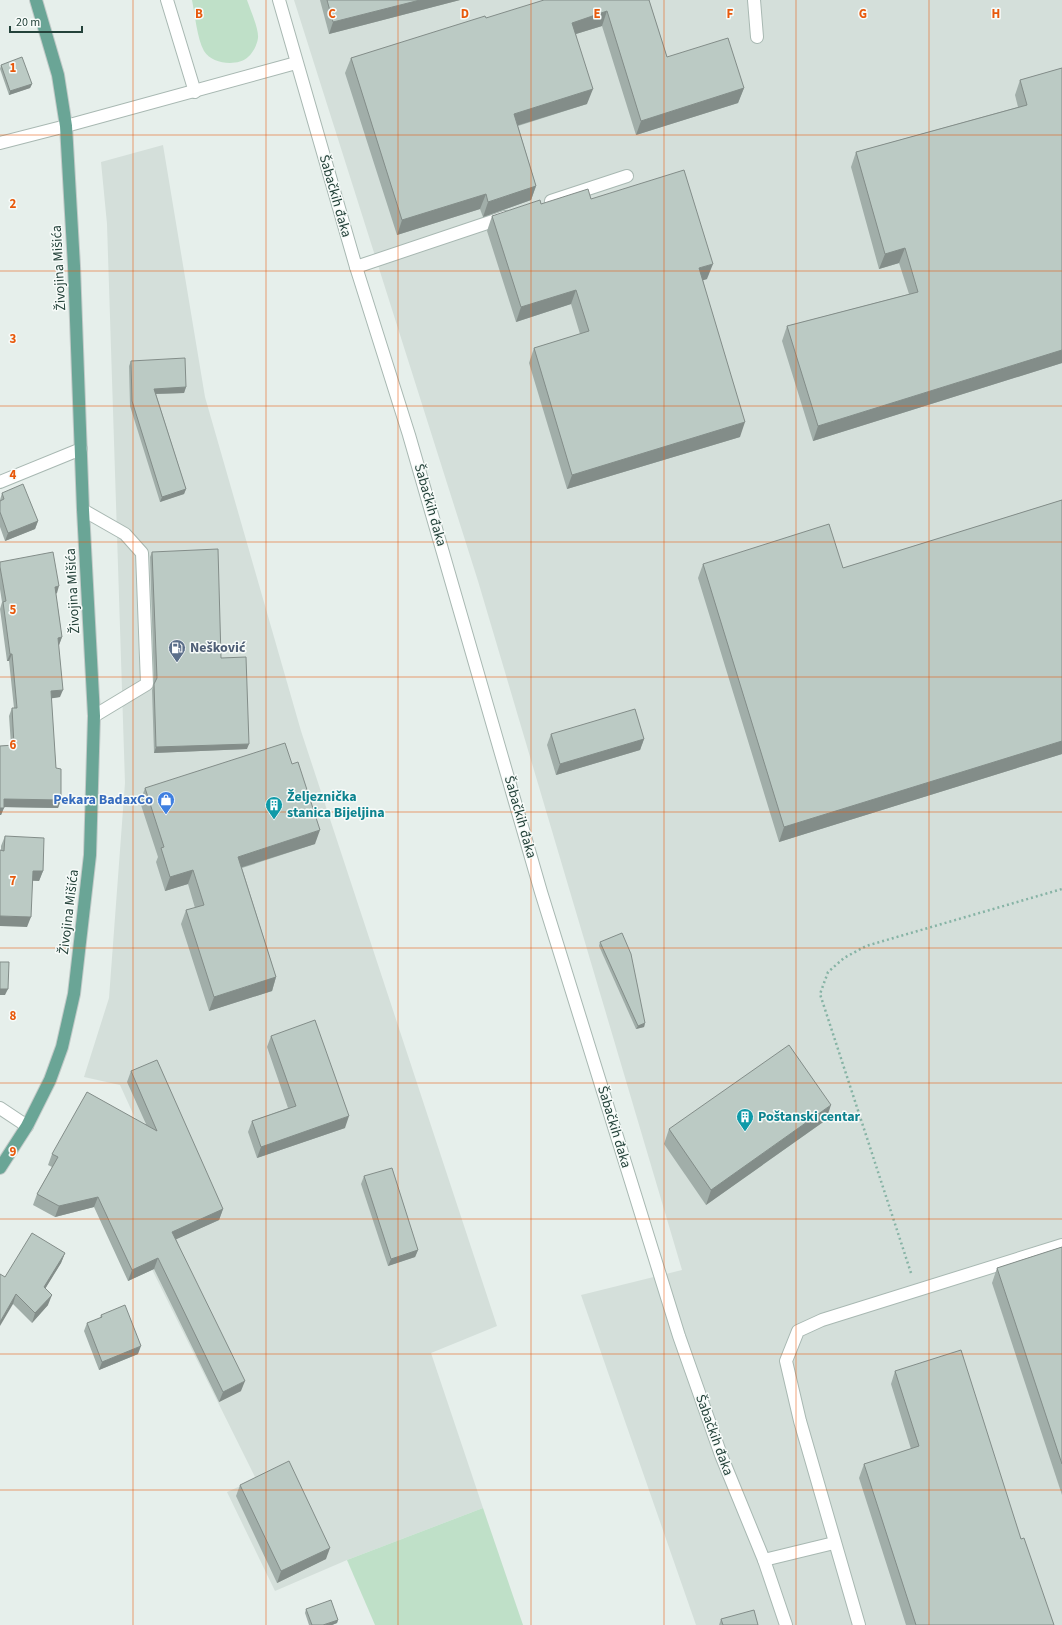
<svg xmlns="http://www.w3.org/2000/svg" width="1062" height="1625" font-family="'Source Sans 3',sans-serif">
<rect width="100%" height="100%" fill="#e6efeb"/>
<!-- built -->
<g fill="#d4dfda">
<path d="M294 0H1062V1625H696L581 1295 682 1270 478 581Z"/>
<path d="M163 145 205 397 301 731 497 1326 431 1353 483 1508 347 1560 275 1591 227 1492 256 1479 120 1205 165 1184 120 1085 84 1077 109 998 125 783 107 224 101 162Z"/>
</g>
<!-- green -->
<g fill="#bfe0c8">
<path d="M192 0H247C250 9 259 29 258 38 257 45 253 53 248 57 237 67 212 64 204 51 197 38 195 15 192 0Z"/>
<path d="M483 1508 523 1625H375L347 1560Z"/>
</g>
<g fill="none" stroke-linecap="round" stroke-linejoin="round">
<defs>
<g id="minor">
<path d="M167 0 195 92"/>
<path d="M279 0 356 267 409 435 541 892 679 1336 721 1455 764 1560 786 1625"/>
<path d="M754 0 757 37"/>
<path d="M0 143 66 126 296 63"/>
<path d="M551 201 627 176"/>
<path d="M356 267 505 217"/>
<path d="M0 482 81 449"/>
<path d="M83 510 125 534 142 553 147 684 94 716"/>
<path d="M0 1108 27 1126"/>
<path d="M764 1560 834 1543"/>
<path d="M859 1625 800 1421 786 1361 798 1331 822 1320 1062 1245"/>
</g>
<path id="major" d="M0 1168 27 1126 50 1080 62 1047 74 994 90 855 94 716 83 510 74 266 66 126 58 75 36 0"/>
</defs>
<!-- minor casing -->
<use href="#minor" stroke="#a8b8b2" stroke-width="14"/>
<!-- major casing -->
<use href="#major" stroke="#c2cac8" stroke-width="14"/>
<!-- path -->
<path stroke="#86b3a5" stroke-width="2.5" stroke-dasharray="2 3" stroke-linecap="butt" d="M911 1273 820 994 828 972 844 958 866 946 1062 889"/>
<!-- minor -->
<use href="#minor" stroke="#fff" stroke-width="12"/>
<!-- major -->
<use href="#major" stroke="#6aa596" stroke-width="12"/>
</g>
<!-- wall -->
<g fill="#a1aea9">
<path d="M320 0H460L329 34Z"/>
<path d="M649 0 667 57 744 88 738 103 636 135 602 26 576 34 587 104 518 126 536 186 531 200 483 217 480 209 397 235 345 73 351 58 486 18Z"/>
<path d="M1 65 32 84 30 88 9 95 0 69Z"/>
<path d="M1062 68V363L813 441 782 341 787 326 909 294 899 263 879 269 851 167 856 152 1018 107 1015 95 1020 80Z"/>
<path d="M591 199 707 279 703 280 740 437 567 489 529 363 534 348 580 334 571 304 516 322 487 231 492 216 541 204Z"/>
<path d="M131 361 186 387 184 393 156 394 186 489 184 494 160 502 130 406 129 366Z"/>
<path d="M2 493 38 521 35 529 5 541 0 527V500Z"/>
<path d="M1062 500V754L779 842 698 578 703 564 843 568Z"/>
<path d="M152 552 221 658 247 749 154 753 152 690 154 683 150 557Z"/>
<path d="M0 562 57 593 56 594 62 637 59 645H58L60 697 51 698 56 768 61 800 58 808 4 807 1 815H0V746L11 745 9 716 12 708H14L9 661H7L0 609 2 602 0 589Z"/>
<path d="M551 734 644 739 640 750 556 775 547 745Z"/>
<path d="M145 788 315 844 242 868 276 977 272 991 209 1011 181 924 186 910 195 908 188 884 165 891 156 862 158 857 140 802Z"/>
<path d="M5 836 43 871 39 881H32L27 927 1 850V846Z"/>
<path d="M600 942 645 1023 644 1027 636 1029 599 946Z"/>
<path d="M271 1036 345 1128 257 1158 248 1132 252 1121 288 1108 267 1047Z"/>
<path d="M131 1071 223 1209 219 1220 176 1239 241 1391 219 1402 154 1269 128 1281 94 1207 55 1217 33 1205 37 1194 52 1167 48 1165 52 1154 146 1124 127 1082Z"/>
<path d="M826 1120 706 1205 664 1144 669 1129Z"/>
<path d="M364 1176 418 1250 415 1257 388 1266 361 1184Z"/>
<path d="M1062 1247V1495L992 1283 997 1268Z"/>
<path d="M65 1253 61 1263 45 1289 48 1305 32 1323 13 1304 5 1277Z"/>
<path d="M101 1315 138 1354 99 1370 84 1331 87 1323 100 1318Z"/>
<path d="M895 1371 1021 1539 1054 1625H906L859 1478 864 1464 911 1449 891 1384Z"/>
<path d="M240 1485 326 1559 277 1583 236 1496Z"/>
<path d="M306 1609 338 1620 337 1623 332 1625H309L305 1613Z"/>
<path d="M721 1619 758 1625H719Z"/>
</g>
<!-- shaded-wall -->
<g fill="#838d89">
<path d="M420 0H460L329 34 333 22Z"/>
<path d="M607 11 602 26 566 37 572 23Z"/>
<path d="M32 84 30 88 9 95 10 91Z"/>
<path d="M744 88 738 103 636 135 641 121Z"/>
<path d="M593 89 587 104 509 128 514 114Z"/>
<path d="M536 186 531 200 483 217 488 202Z"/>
<path d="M486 194 480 209 397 235 402 220Z"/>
<path d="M905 248 899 263 879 269 885 254Z"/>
<path d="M713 264 707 279 694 283 699 268Z"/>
<path d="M576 290 571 304 516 322 521 307Z"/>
<path d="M1062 350V363L813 441 818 426Z"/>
<path d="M186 387 184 393 152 394 154 389Z"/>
<path d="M745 422 740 437 567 489 572 475Z"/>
<path d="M186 489 184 494 160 502 162 497Z"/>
<path d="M38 521 35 529 5 541 8 533Z"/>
<path d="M59 586 57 593 52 594 55 587Z"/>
<path d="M62 637 59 645H55L58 638Z"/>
<path d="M10 654H12L9 661H7Z"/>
<path d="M63 690 60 697 48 699 51 691Z"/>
<path d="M644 739 640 750 556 775 560 764Z"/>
<path d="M1062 741V754L779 842 784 827Z"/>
<path d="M249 744 247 749 154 753 156 747Z"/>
<path d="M4 799 61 800 58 808 1 807Z"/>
<path d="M0 808H4L1 815H0Z"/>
<path d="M320 830 315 844 233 870 238 857Z"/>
<path d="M193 870 188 884 165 891 170 877Z"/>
<path d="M33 871H43L39 881 29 880Z"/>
<path d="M0 916 31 917 27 927 0 926Z"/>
<path d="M276 977 272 991 209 1011 214 997Z"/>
<path d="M0 989H8L5 995H0Z"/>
<path d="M645 1023 644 1027 636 1029 638 1026Z"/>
<path d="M831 1105 826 1120 706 1205 711 1190Z"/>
<path d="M349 1116 345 1128 257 1158 261 1147Z"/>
<path d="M98 1197 94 1207 55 1217 59 1206Z"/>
<path d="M223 1209 219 1220 168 1243 172 1232Z"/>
<path d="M418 1250 415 1257 388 1266 391 1259Z"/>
<path d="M65 1253 61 1263 40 1297 44 1287Z"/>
<path d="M158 1258 154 1269 128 1281 132 1270Z"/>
<path d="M16 1294 13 1304 0 1326V1322Z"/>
<path d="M52 1295 48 1305 32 1323 35 1313Z"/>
<path d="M141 1346 138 1354 99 1370 102 1362Z"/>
<path d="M245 1381 241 1391 219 1402 223 1392Z"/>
<path d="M330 1548 326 1559 277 1583 281 1571Z"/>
<path d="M338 1620 337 1623 332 1625H323Z"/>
</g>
<!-- building -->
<g fill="#bbcac4" stroke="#838d89">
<path d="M327 0H420L333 22Z"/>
<path d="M544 0H649L667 57 728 38 744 88 641 121 607 11 572 23 593 89 514 114 536 186 488 202 486 194 402 220 351 58 485 16 486 18Z"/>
<path d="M22 57 32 84 10 91 1 65Z"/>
<path d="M1062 68V350L818 426 787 326 918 292 905 248 885 254 856 152 1027 105 1020 80Z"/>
<path d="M684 170 713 264 699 268 745 422 572 475 534 348 589 331 576 290 521 307 492 216 540 200 541 204 588 189 591 199Z"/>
<path d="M185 358 186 387 154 389 186 489 162 497 132 401 131 361Z"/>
<path d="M23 484 38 521 8 533 0 512V501L4 499 2 493Z"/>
<path d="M1062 500V741L784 827 703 564 829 524 843 568Z"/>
<path d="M218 549 221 658 246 657 249 744 156 747 154 684 157 678 152 552Z"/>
<path d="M53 552 59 586 55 587 62 637 58 638 63 690 51 691 56 768 61 769V800L4 799V808H0V746L14 745 12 708H17L12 654H10L3 602 6 601 0 567V562Z"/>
<path d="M635 709 644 739 560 764 551 734Z"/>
<path d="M285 743 292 764 298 762 320 830 238 857 276 977 214 997 186 910 204 905 193 870 170 877 161 848 164 847 145 788Z"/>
<path d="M5 836 44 838 43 871H33L31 917 0 916V850L4 851Z"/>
<path d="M622 933 631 954 645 1023 638 1026 600 942Z"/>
<path d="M0 962H9L8 989H0Z"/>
<path d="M315 1020 349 1116 261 1147 252 1121 296 1106 271 1036Z"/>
<path d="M789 1045 831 1105 711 1190 669 1129Z"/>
<path d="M157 1060 223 1209 172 1232 245 1381 223 1392 158 1258 132 1270 98 1197 59 1206 37 1194 58 1157 52 1154 87 1092 157 1131 131 1071Z"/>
<path d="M392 1168 418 1250 391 1259 364 1176Z"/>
<path d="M32 1233 65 1253 44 1287 52 1295 35 1313 16 1294 0 1322V1274L5 1277Z"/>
<path d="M1062 1247V1464L997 1268Z"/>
<path d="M125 1305 141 1346 102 1362 87 1323 102 1317 101 1315Z"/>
<path d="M961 1350 1021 1539 1024 1538 1054 1625H916L864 1464 919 1446 895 1371Z"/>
<path d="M289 1461 330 1548 281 1571 240 1485Z"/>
<path d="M331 1600 338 1620 323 1625H312L306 1609Z"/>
<path d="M754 1610 758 1625H723L721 1619Z"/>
</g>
<!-- grid -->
<path fill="none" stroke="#e8590c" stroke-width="1" stroke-opacity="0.55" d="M133 0V1625M266 0V1625M398 0V1625M531 0V1625M664 0V1625M796 0V1625M929 0V1625M0 135H1062M0 271H1062M0 406H1062M0 542H1062M0 677H1062M0 812H1062M0 948H1062M0 1083H1062M0 1219H1062M0 1354H1062M0 1490H1062"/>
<!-- icons -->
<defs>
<symbol id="fuel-pin" viewBox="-11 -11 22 30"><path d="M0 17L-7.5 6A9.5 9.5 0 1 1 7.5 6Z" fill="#5c6f8a" stroke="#f7fbf9"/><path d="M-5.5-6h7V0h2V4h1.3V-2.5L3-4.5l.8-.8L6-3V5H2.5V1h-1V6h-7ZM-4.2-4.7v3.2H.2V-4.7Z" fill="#fff"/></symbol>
<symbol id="shop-pin" viewBox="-11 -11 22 30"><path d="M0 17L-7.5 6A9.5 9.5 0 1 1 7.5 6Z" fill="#3f7fe0" stroke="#f7fbf9"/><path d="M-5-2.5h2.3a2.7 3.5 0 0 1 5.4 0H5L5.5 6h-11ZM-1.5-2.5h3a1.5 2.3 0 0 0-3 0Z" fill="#fff"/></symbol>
<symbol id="building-pin" viewBox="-11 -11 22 30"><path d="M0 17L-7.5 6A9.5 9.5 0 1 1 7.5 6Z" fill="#0f9aa8" stroke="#f7fbf9"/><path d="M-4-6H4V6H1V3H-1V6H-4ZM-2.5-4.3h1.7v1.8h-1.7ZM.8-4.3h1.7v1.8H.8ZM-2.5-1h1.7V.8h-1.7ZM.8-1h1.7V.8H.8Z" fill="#fff"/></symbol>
</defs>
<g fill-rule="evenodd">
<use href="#fuel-pin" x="167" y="638" width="20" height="27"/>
<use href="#shop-pin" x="156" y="790" width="20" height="27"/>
<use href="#building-pin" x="264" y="795" width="20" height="27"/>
<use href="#building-pin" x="735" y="1107" width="20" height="27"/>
</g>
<g text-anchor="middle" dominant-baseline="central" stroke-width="3" stroke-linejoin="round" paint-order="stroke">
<!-- street labels -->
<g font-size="14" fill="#24423a" stroke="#f7fbf9">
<text transform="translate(335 196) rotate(74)">Šabačkih đaka</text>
<text transform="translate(59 268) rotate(-93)">Živojina Mišića</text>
<text transform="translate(430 505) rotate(74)">Šabačkih đaka</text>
<text transform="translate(73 591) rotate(-93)">Živojina Mišića</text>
<text transform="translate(520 817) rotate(74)">Šabačkih đaka</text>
<text transform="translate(69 912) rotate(-83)">Živojina Mišića</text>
<text transform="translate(614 1127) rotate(73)">Šabačkih đaka</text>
<text transform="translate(714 1435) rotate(70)">Šabačkih đaka</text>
</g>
<!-- service labels -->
<g font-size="14" font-weight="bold" fill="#4e5e75" stroke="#f7fbf9" text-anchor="start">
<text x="190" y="648">Nešković</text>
</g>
<!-- culture labels -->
<g font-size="14" font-weight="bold" fill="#0d838f" stroke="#f7fbf9" text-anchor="start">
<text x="287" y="797">Željeznička<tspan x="287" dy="16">stanica Bijeljina</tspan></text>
<text x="758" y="1117">Poštanski centar</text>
</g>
<!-- shop labels -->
<g font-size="14" font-weight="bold" fill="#366cbe" stroke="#f7fbf9" text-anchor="end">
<text x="153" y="800">Pekara BadaxCo</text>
</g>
</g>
<g font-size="13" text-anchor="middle" font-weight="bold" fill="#e8590c" stroke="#f7fbf9" stroke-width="3" stroke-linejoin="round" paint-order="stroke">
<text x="199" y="18">B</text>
<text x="332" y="18">C</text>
<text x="465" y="18">D</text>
<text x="597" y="18">E</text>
<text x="730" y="18">F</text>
<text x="863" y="18">G</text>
<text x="996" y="18">H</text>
<text x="13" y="72">1</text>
<text x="13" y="208">2</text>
<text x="13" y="343">3</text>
<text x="13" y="479">4</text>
<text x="13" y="614">5</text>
<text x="13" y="749">6</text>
<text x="13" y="885">7</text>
<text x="13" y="1020">8</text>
<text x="13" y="1156">9</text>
</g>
<!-- scale -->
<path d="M10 26v6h72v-6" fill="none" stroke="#24423a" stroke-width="2"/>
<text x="16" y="26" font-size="12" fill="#24423a" stroke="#f7fbf9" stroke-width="3" paint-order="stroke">20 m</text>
</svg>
